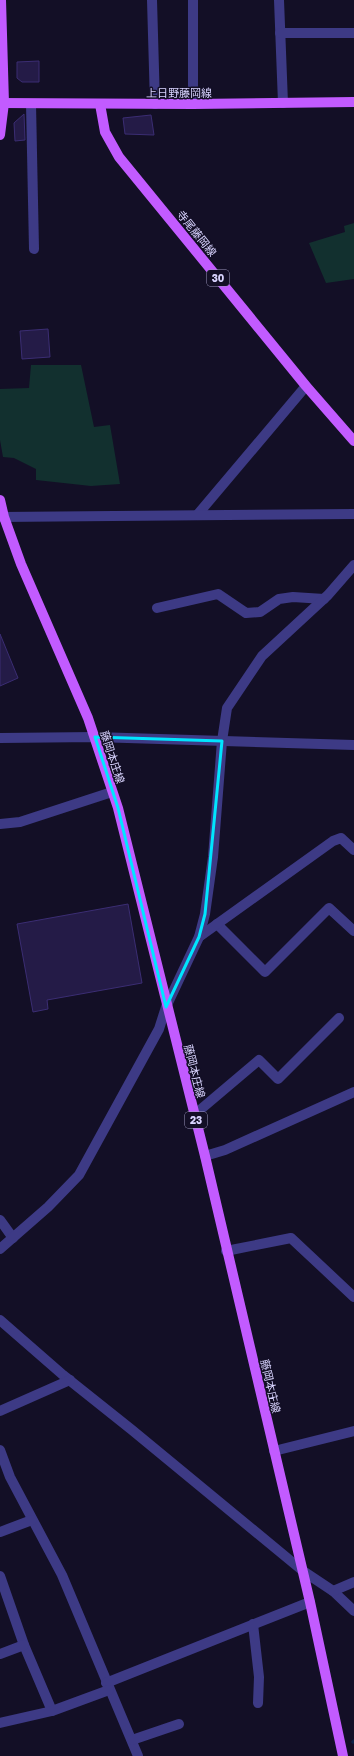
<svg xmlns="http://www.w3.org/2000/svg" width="354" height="1756" font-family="'Golos Text','Noto Sans JP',sans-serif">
<rect width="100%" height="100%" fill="#130f26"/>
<!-- green -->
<g fill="#12302f">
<path d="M354 223V279L326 283 309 243 345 232 344 226Z"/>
<path d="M31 365H81L94 427 110 425 120 484 91 486 36 480V469L14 458 3 457 0 440V389L29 388Z"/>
</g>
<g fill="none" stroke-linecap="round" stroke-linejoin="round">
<!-- stream -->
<path stroke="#0c2248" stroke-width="3.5" d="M353 1742 354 1741"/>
</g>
<!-- building -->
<g fill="#241b47" stroke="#3b2d73">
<path d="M39 61V82H22L17 78V62Z"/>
<path d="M24 114 25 140 15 141 14 123Z"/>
<path d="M151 115 154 135 125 134 123 118Z"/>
<path d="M48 329 50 357 22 359 20 331Z"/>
<path d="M0 634 18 678 0 686Z"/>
<path d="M128 904 142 983 47 1000 48 1009 33 1012 17 924Z"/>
</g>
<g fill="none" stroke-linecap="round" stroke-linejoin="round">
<!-- minor -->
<g stroke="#3d3a85" stroke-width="10">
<path d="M152 0 155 104"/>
<path d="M193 0V104"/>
<path d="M279 0 283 103"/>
<path d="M280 33H354"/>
<path d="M31 104 34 249"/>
<path d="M198 514 306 386"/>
<path d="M0 517 354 514"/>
<path d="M157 608 218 594 246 613 260 612 279 599 293 597 324 599"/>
<path d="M0 738 95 737 354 745"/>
<path d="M0 824 20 822 112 792"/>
<path d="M217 924 265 972 329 908 354 931"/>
<path d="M199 937 333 841 341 838 354 850"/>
<path d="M194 1115 259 1060 278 1079 339 1018"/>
<path d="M205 1156 225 1150 354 1092"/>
<path d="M0 1220 13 1238"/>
<path d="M0 1249 48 1207 79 1175 159 1029 166 1007 199 937 205 914 213 857 222 741 227 708 262 656 328 595 354 565"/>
<path d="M226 1251 291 1238 354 1297"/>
<path d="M0 1320 63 1375 132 1430 303 1571 333 1591 354 1611"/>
<path d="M0 1411 70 1380"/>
<path d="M0 1450 10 1477 62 1575 138 1756"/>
<path d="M274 1451 354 1431"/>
<path d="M0 1532 32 1520"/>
<path d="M0 1576 24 1645 52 1711"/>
<path d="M333 1591 354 1582"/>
<path d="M253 1624 259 1677 258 1703"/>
<path d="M0 1654 24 1645"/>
<path d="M106 1683 310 1602"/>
<path d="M0 1723 52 1711 109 1690"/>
<path d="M132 1740 179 1724"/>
</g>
<!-- major -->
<g stroke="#c25bff" stroke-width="10">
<path d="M0 103 193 104 354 102"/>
<path d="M100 104 105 132 119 157 306 386 354 441"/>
<path d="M0 135 4 103 1 0"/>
<path d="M0 500 4 517 21 564 88 718 118 808 205 1156 310 1602 343 1756"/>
</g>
</g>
<!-- marked area -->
<path fill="none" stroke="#00e5ff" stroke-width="3" stroke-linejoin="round" d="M95 737 222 741 205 914 199 937 166 1007 118 808Z"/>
<g text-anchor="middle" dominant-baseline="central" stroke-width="3" stroke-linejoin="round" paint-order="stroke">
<!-- shield labels -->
<g fill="#130f26" stroke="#9e99be" stroke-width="1">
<rect x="207" y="270" width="22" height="16" rx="3"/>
<rect x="185" y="1112" width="22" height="16" rx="3"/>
</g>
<g font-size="10" font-weight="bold" fill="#d9d4ff">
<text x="218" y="278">30</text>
<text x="196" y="1120">23</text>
</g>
<!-- street labels -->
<g font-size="11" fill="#d9d4ff" stroke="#130f26">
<text x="179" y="92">上日野藤岡線</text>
<text transform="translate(197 233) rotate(51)">寺尾藤岡線</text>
<text transform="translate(113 757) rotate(72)">藤岡本庄線</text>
<text transform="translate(195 1071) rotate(76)">藤岡本庄線</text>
<text transform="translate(271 1386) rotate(77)">藤岡本庄線</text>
</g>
</g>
</svg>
